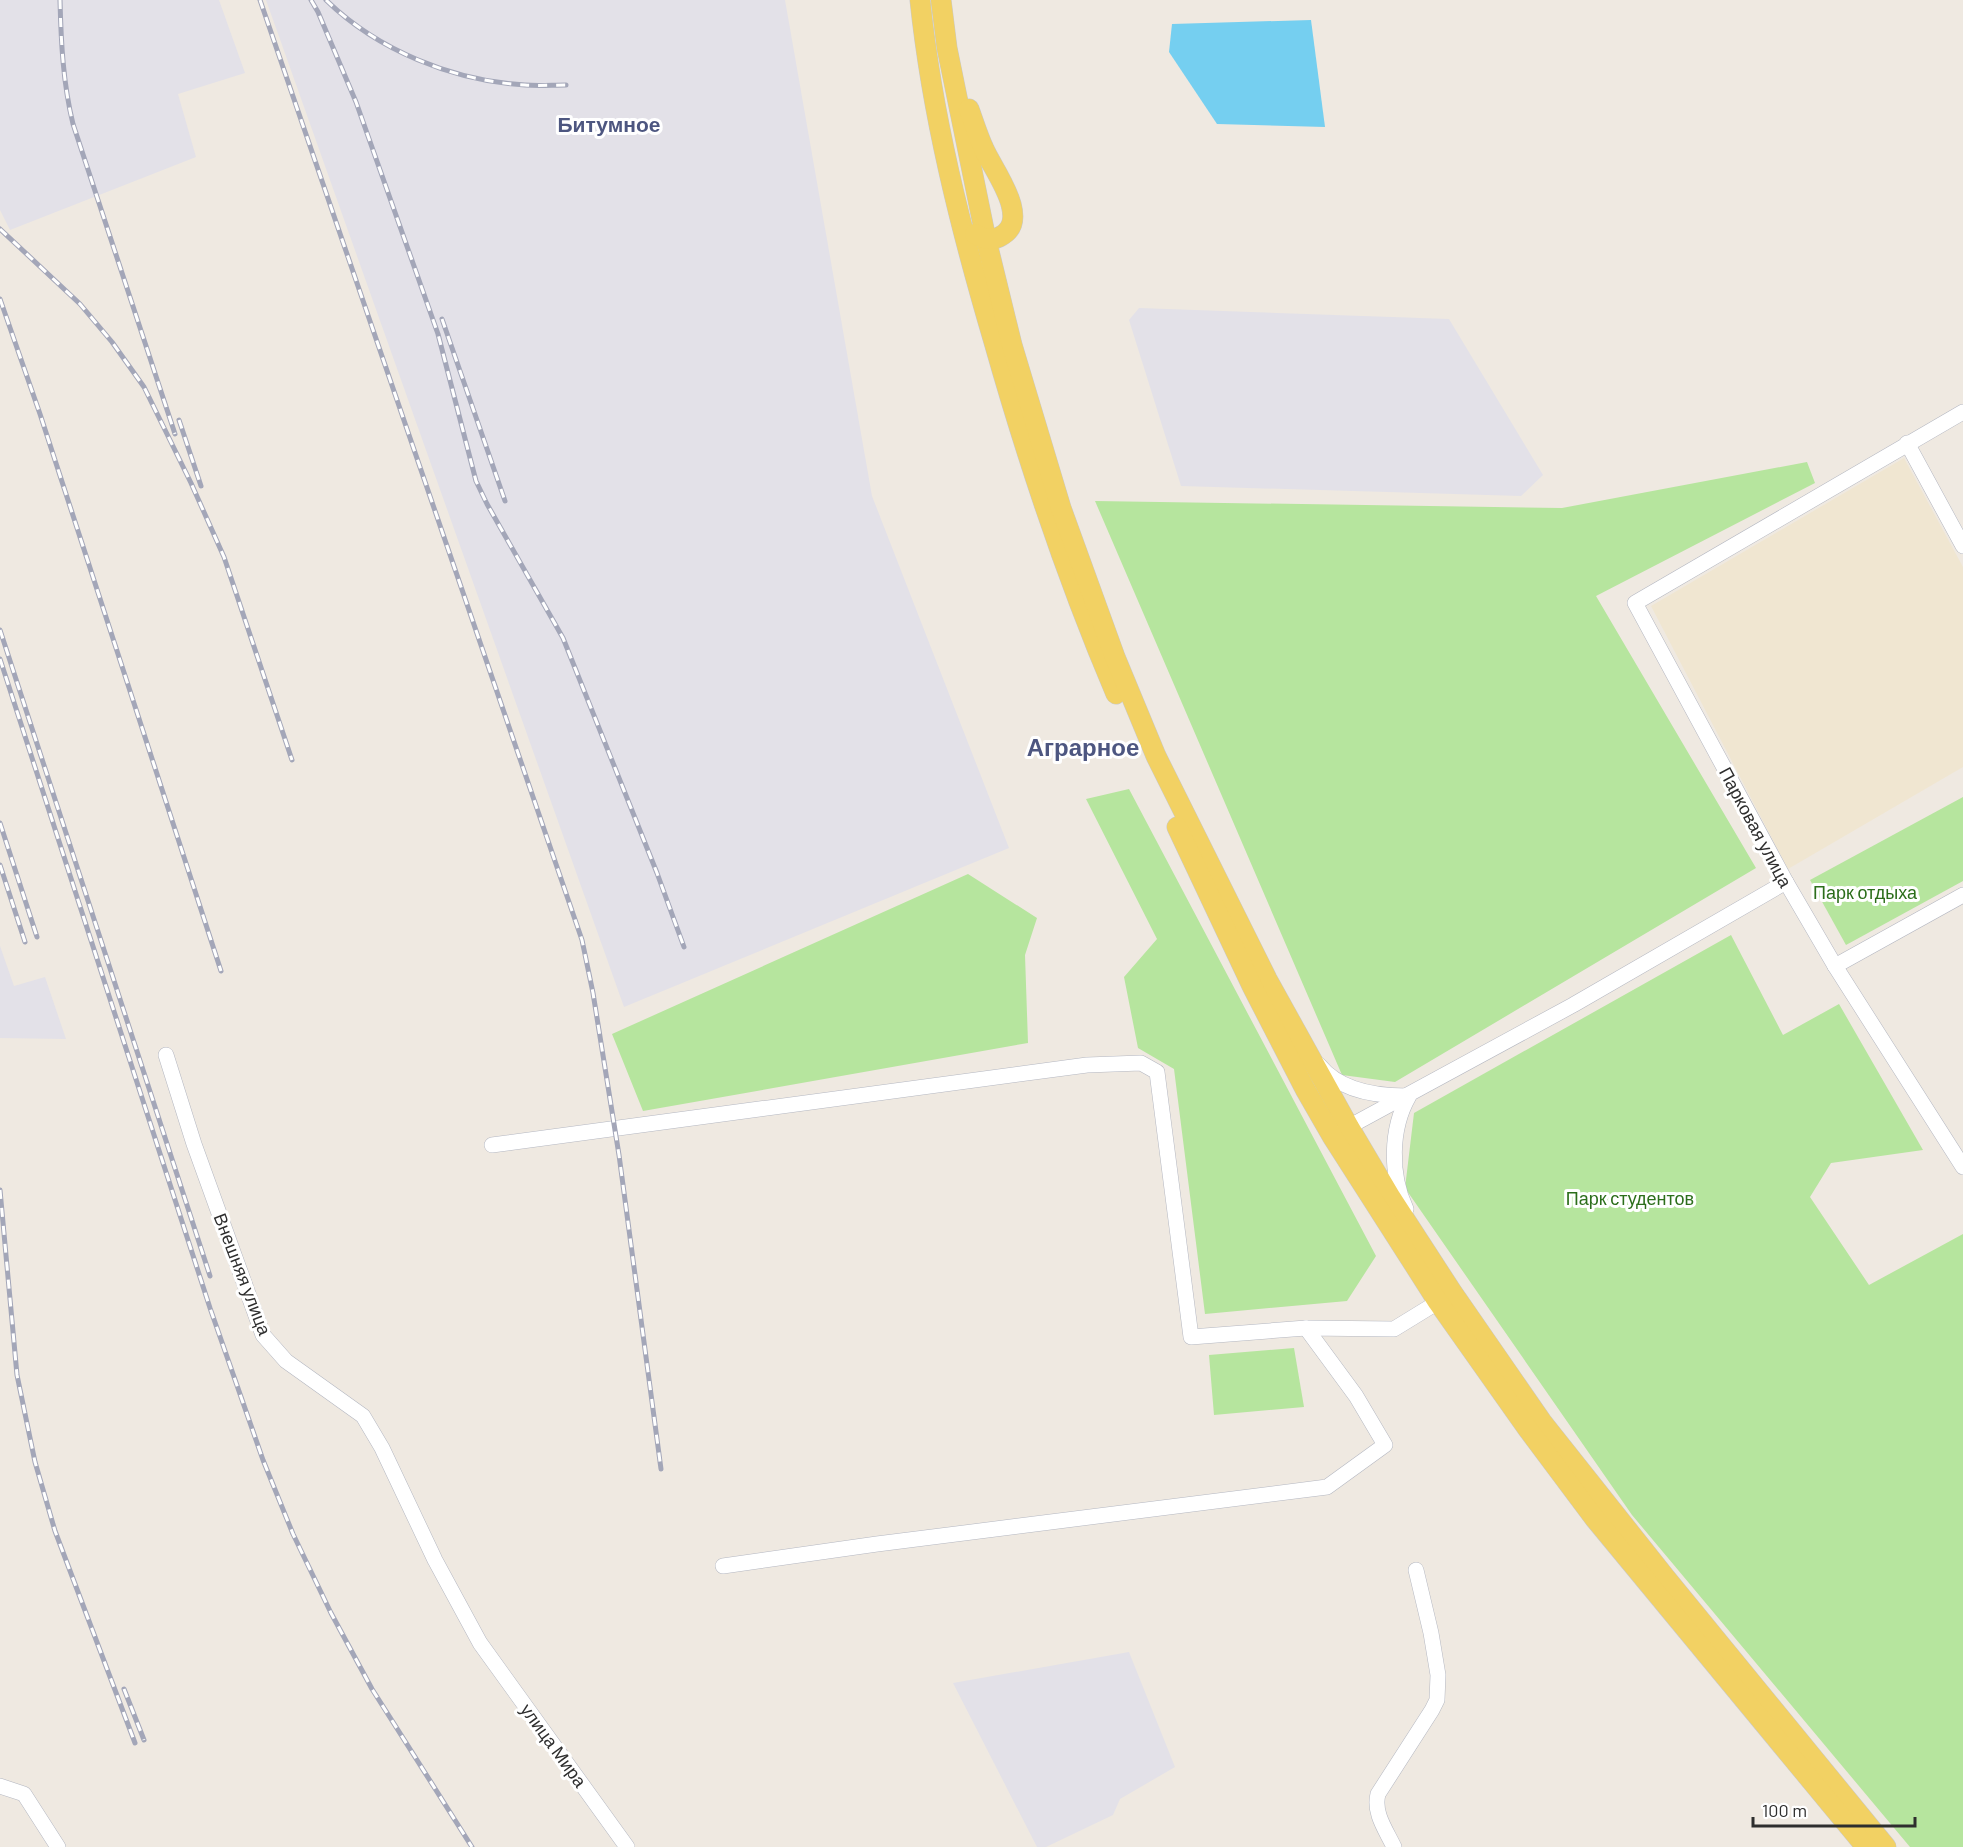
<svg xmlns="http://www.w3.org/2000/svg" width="1963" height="1847" font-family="Barlow,sans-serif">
<rect width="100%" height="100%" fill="#efe9e1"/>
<!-- industrial -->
<g fill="#e3e1e8">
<path d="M0 0H219L245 73 178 94 196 157 10 230 0 210Z"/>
<path d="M266 0H785L872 496 1009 848 624 1007Z"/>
<path d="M1139 308 1449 319 1543 475 1521 496 1181 486 1129 320Z"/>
<path d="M0 946 14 986 45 977 66 1039 0 1038Z"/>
<path d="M1129 1652 1175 1767 1120 1799 1113 1815 1046 1847H1037L953 1683Z"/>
</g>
<!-- education -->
<path fill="#f0e6d1" d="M1904 458 1963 567V767L1788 869 1651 606Z"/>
<!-- green -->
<g fill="#b6e59e">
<path d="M1807 462 1815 483 1596 596 1756 868 1395 1082 1342 1075 1095 501 1562 508Z"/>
<path d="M1129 789 1376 1256 1347 1301 1205 1314 1174 1069 1138 1048 1124 977 1157 939 1086 799Z"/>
<path d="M1963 797V881L1846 945 1810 880Z"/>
<path d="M968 874 1037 918 1025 955 1028 1043 643 1111 612 1034Z"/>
<path d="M1731 935 1783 1035 1839 1004 1923 1150 1831 1163 1810 1197 1869 1285 1963 1234V1847H1910L1632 1515 1405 1188 1414 1113Z"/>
<path d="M1294 1348 1304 1407 1214 1415 1209 1355Z"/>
</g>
<!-- water -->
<path fill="#75cff0" d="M1311 20 1325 127 1217 124 1169 52 1172 24Z"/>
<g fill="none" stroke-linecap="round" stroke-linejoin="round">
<defs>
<g id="minor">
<path d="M1963 412 1635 603 1786 882 1835 966 1963 1167"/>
<path d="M1907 443 1963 546"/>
<path d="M1835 966 1963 895"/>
<path d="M166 1055 194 1144 263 1335 286 1361 363 1416 382 1448 435 1560 480 1643 627 1847"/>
<path d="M1319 1065C1339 1090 1375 1096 1406 1096"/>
<path d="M1341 1131 1573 1005 1786 882"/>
<path d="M492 1145 1087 1065 1141 1063 1157 1072 1191 1337 1306 1328 1394 1329 1438 1302"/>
<path d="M1406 1209C1390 1175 1390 1129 1409 1096"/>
<path d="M723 1566 877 1544 1327 1487 1385 1445 1356 1396 1306 1328"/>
<path d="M0 1786 24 1794 58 1847"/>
<path d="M1394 1847C1386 1830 1373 1813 1378 1794L1432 1710 1437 1700 1438 1675 1431 1633 1416 1570"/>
</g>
<g id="major">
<path d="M920 0C932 116 961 230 994 342 1028 462 1067 579 1116 694"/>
<path d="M941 0 947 48 986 239 1012 345 1061 508 1115 657 1156 756 1267 979 1349 1127 1391 1198 1452 1292 1542 1422 1665 1577 1886 1847"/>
<path d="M969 109C974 123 978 136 984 149 993 170 1032 219 1001 236 993 241 983 239 975 234"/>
<path d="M1177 827 1253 988 1305 1089 1332 1136 1438 1302 1527 1428 1595 1519 1866 1847"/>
</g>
</defs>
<!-- minor casing -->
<use href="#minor" stroke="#b4b7c1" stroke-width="16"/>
<!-- major casing -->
<use href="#major" stroke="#c9c9c9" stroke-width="21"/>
<!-- minor -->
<use href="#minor" stroke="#fff" stroke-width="15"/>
<!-- major -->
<use href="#major" stroke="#f2d163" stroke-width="20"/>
<defs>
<g id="rail">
<path d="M60 0C61 42 63 83 73 124L175 434"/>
<path d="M260 0 582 940 593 993 619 1155 661 1469"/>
<path d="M311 0 318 12 356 102 438 334 476 481 487 504 563 638 657 873 684 947"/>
<path d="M326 0C377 50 453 81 525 85 538 86 552 85 566 85"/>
<path d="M0 229 80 304 112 342 144 387 191 483 224 557 292 760"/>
<path d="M0 299 40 414 221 971"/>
<path d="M442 319 505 501"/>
<path d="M179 420 201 486"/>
<path d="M0 630 210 1276"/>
<path d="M0 659 210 1308 263 1460 293 1534 331 1613 372 1689 472 1847"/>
<path d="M0 823 37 937"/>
<path d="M0 865 25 942"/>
<path d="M0 1190 17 1375 35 1462 55 1531 135 1743"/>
<path d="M124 1689 144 1740"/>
</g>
</defs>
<!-- rail casing -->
<use href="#rail" stroke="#a3a6b8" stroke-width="5"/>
<!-- rail -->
<use href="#rail" stroke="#fff" stroke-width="3" stroke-dasharray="9" stroke-linecap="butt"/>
</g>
<g text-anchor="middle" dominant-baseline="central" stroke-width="6" stroke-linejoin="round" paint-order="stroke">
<!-- street labels -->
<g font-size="18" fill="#2e2e2e" stroke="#fff">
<text transform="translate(1756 827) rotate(62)">Парковая улица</text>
<text transform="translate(243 1274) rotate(69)">Внешняя улица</text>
<text transform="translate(554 1745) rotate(54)">улица Мира</text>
</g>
<!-- park labels -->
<g font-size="18" fill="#2c6e1b" stroke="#fff">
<text x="1865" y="892">Парк отдыха</text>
<text x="1630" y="1198">Парк студентов</text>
</g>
<!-- quarter labels -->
<g font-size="21" font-weight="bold" fill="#4d5680" stroke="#fff">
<text x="609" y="123">Битумное</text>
</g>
<!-- district labels -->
<g font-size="24" font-weight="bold" fill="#4d5680" stroke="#fff">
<text x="1083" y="746">Аграрное</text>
</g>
</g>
<!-- scale -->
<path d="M1753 1817v9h162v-9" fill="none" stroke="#2e2e2e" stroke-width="3"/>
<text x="1762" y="1817" font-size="18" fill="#2e2e2e" stroke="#ffffff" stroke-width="4.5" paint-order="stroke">100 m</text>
</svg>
